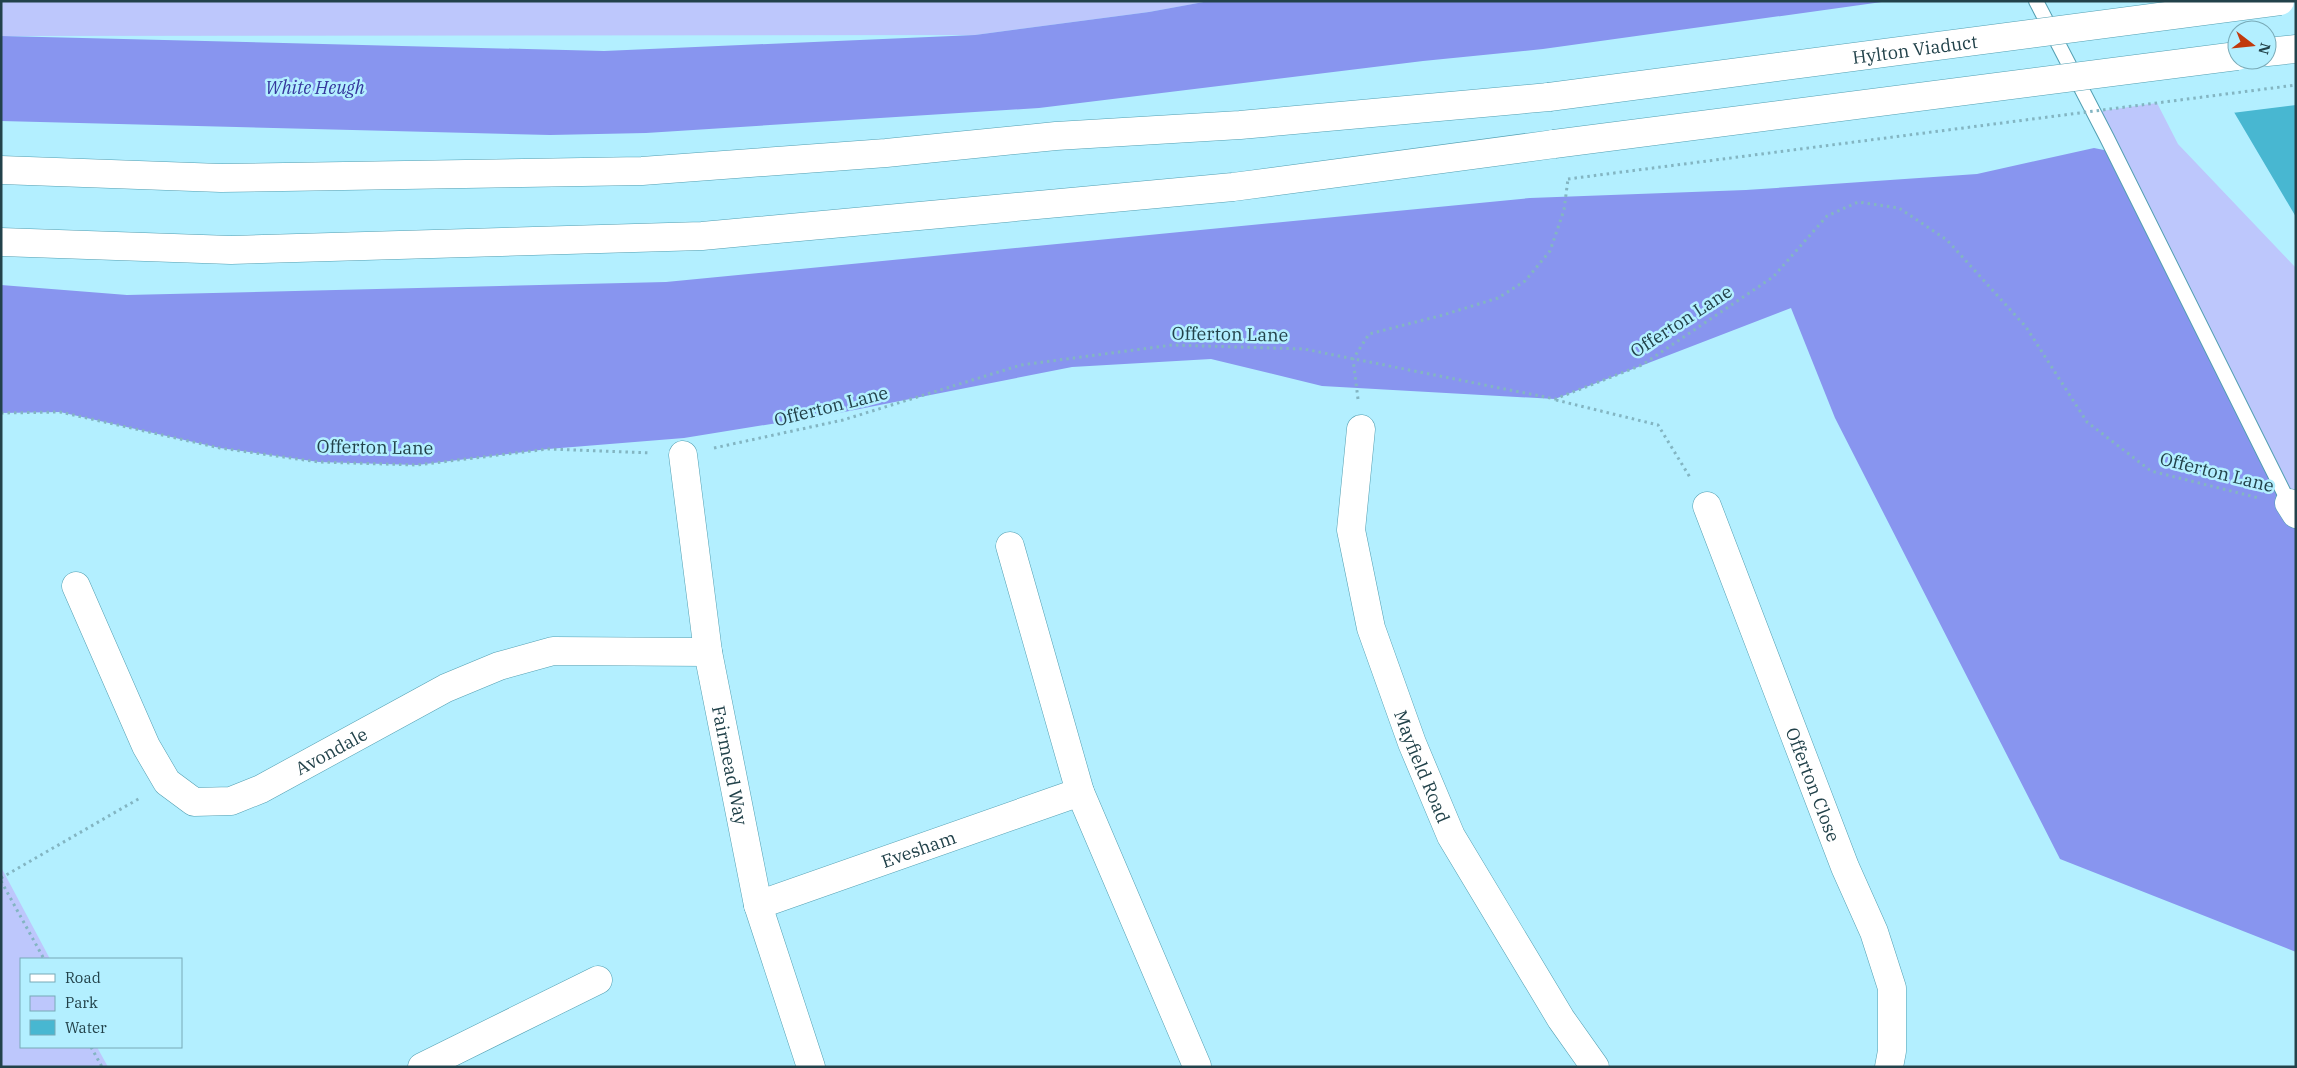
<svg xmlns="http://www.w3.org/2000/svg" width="2297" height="1068" font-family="'IBM Plex Serif',serif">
<rect width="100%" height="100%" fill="#b3efff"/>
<!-- green -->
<g fill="#bdc7fc">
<path d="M1 1H1209L1149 12 975 35 1 36Z"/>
<path d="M2157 103 2178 144 2296 268V514L2094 112Z"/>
<path d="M1 867 50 959H21V1047H97L108 1067H1Z"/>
</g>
<!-- forest -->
<g fill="#8895ef">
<path d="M1209 1H1889L1543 49 1423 61 1039 108 646 133 550 135 1 121V36L604 51 975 35 1149 12Z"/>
<path d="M2094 148 2114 152 2296 516V952L2060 859 1835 418 1791 308 1555 399 1322 386 1211 359 1072 367 839 413 684 438 548 449 417 465 319 462 220 448 60 412 1 413V285L127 295 666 282 1530 198 1746 190 1977 174Z"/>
</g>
<!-- water -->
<path fill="#48b7d1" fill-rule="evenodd" d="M2148 1H2296V217L2202 58ZM2237 30H2267V60H2237Z"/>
<!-- pier -->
<path fill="#b3efff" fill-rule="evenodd" d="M2146 1H2296V105L2232 113 2200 59ZM2237 30H2267V60H2237Z"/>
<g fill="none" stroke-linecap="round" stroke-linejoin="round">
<defs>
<path id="service" d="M2036 1 2107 138 2289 503"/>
<g id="minor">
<path id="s1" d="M1361 429 1351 530 1371 628 1412 743 1451 836 1561 1019 1595 1067"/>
<path id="s2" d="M683 455 708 652 758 905 811 1067"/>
<path d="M2289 503 2296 514"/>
<path id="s3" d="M1707 506 1845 867 1874 932 1892 988V1051L1889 1067"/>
<path d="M1010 546 1080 792 1197 1066"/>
<path id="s4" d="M76 586 146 746 167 782 194 802 231 801 261 789 446 688 499 666 553 651 708 652"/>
<path id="s5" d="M758 905 1080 792"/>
<path d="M422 1067 598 980"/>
</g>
<g id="trunk">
<path d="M2267 52 2296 49"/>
<path d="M1 170 221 178 642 171 886 153 1056 136 1240 125 1549 97"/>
<path d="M1 242 231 250 702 236 1233 187 1554 144"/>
</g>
</defs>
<!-- service casing -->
<use href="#service" stroke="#529fb2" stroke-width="16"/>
<!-- minor casing -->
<use href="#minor" stroke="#529fb2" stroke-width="29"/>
<!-- trunk casing -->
<use href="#trunk" stroke="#529fb2" stroke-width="29"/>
<!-- path -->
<g stroke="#83b5c2" stroke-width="3" stroke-dasharray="2.5 4" stroke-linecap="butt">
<path d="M1358 399 1353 359 1369 334 1443 315 1498 298 1525 281 1550 251 1564 210 1568 179"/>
<path d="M1556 400 1658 425 1691 479"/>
<path d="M1 413 60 412 220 448 319 462 417 465 548 449 651 453"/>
<path d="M714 448 843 420 1021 365 1172 345 1304 349 1555 399 1642 365 1773 277 1827 216 1858 202 1899 208 1947 240 2026 327 2087 422 2151 471 2259 498"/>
<path d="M1 878 140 798"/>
<path d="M1 881 44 959"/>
<path d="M91 1047 102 1067"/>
</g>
<!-- service -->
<use href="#service" stroke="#fff" stroke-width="14"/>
<!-- minor -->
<use href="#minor" stroke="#fff" stroke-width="28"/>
<!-- trunk -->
<use href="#trunk" stroke="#fff" stroke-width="28"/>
<defs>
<g id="trunk-bridge">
<path id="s6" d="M1549 97 2280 1"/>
<path d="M1554 144 2237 56"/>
</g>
</defs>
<!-- trunk-bridge casing -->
<use href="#trunk-bridge" stroke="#529fb2" stroke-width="29" stroke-linecap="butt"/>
<!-- path-bridge -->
<path stroke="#83b5c2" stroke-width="3" stroke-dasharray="2.5 4" stroke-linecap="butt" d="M1568 179 2296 85"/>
<!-- trunk-bridge -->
<use href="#trunk-bridge" stroke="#fff" stroke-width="28"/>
</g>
<g text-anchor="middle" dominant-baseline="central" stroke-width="5" stroke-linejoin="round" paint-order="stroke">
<!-- street labels -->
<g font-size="18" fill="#22424a" stroke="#b3efff">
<text stroke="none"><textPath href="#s6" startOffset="369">Hylton Viaduct</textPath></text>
<text transform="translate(1681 321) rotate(-33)">Offerton Lane</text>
<text transform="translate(1230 334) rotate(1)">Offerton Lane</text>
<text transform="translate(831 406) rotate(-14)">Offerton Lane</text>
<text transform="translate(375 447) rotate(1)">Offerton Lane</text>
<text transform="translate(2217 472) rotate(14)">Offerton Lane</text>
<text stroke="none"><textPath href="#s4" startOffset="399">Avondale</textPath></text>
<text stroke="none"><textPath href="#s2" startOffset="314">Fairmead Way</textPath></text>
<text stroke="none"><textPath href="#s1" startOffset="349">Mayfield Road</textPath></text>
<text stroke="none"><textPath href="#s3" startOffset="298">Offerton Close</textPath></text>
<text stroke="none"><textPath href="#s5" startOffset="170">Evesham</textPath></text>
</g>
<!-- park labels -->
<g font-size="18" font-style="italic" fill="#35369d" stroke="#b3efff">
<text x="315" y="87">White Heugh</text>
</g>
</g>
<!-- border -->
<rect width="2297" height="1068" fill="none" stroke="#22424a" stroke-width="5"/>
<!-- legend -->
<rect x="20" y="958" width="162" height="90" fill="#b3efff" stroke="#79aab7"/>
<rect x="30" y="974" width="25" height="8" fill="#ffffff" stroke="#79aab7"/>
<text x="65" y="983" font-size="15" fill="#22424a">Road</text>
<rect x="30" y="996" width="25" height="15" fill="#bdc7fc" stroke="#79aab7"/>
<text x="65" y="1008" font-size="15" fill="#22424a">Park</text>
<rect x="30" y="1020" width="25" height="15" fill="#48b7d1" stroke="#79aab7"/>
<text x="65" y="1033" font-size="15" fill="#22424a">Water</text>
<!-- north arrow -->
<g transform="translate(2252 45) rotate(106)"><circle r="24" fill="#b3efff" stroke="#79aab7"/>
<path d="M0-4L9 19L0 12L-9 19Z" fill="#c1390c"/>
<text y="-8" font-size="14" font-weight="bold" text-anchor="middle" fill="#22424a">N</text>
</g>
</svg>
